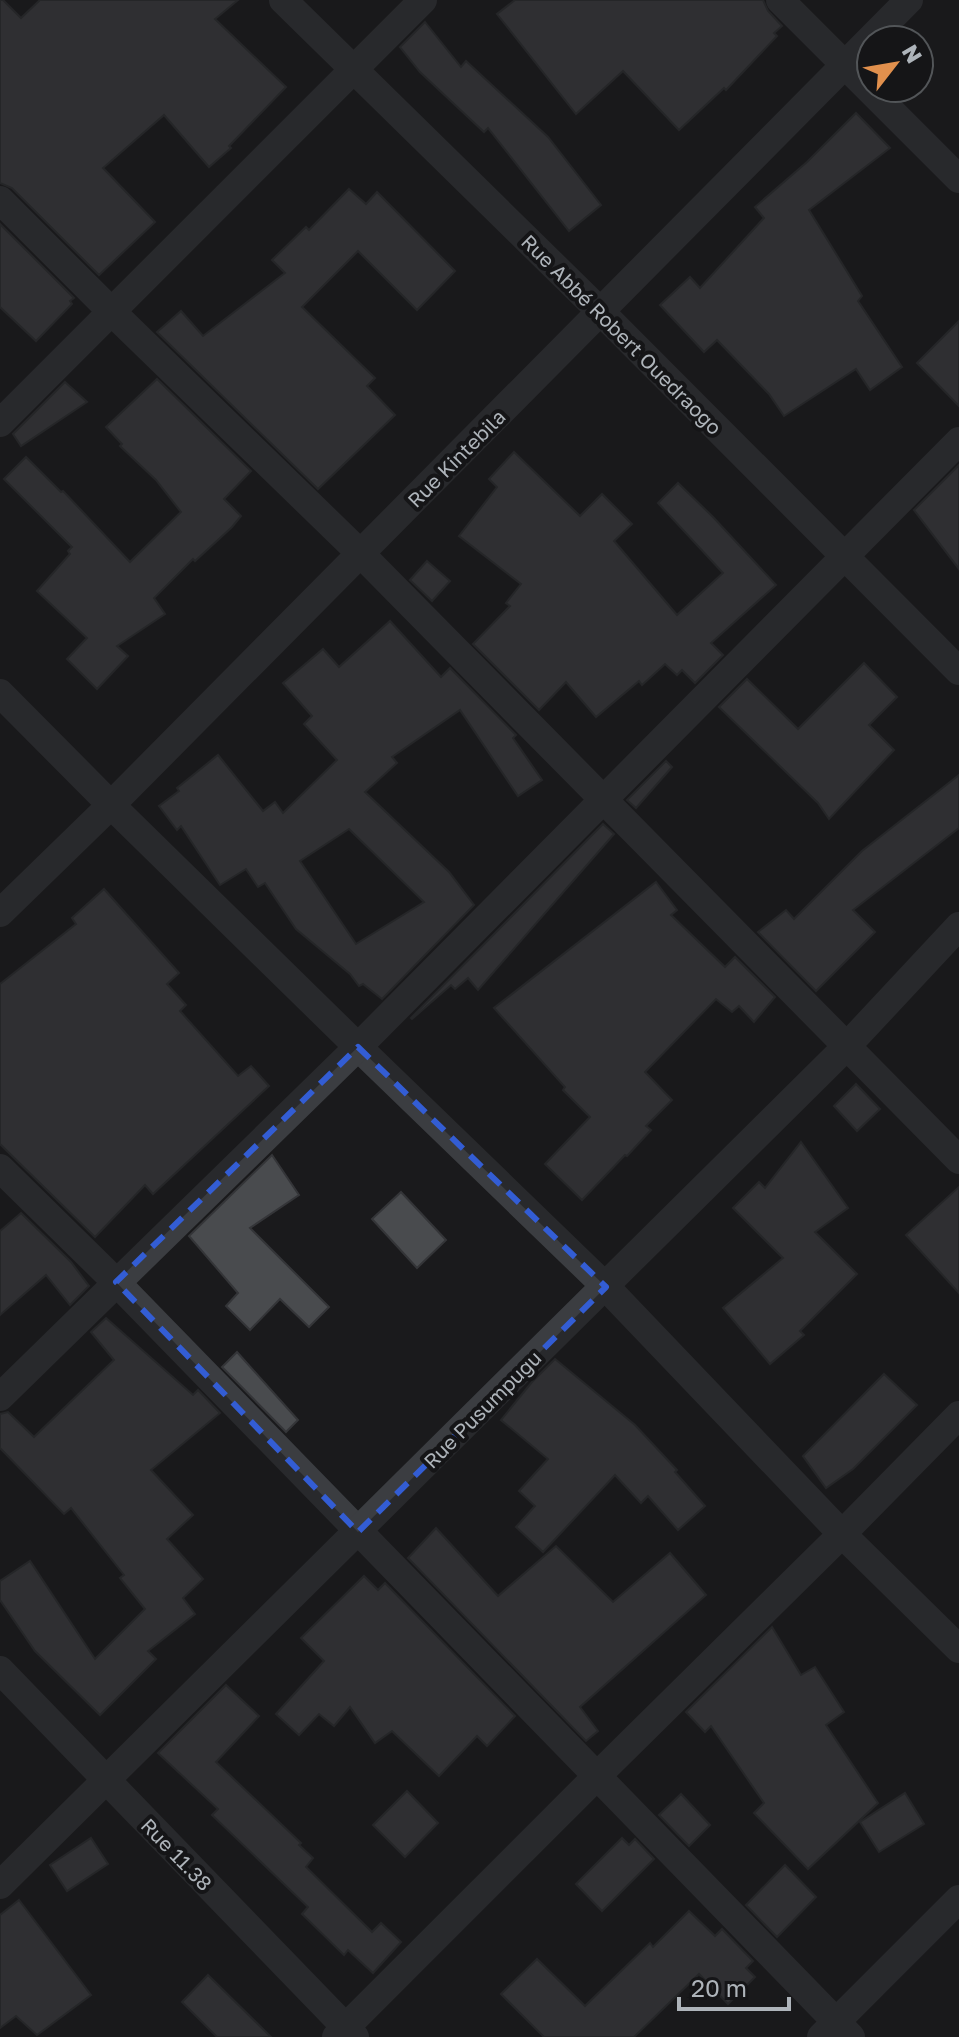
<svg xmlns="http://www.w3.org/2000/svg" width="959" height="2037" font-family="'Golos Text',sans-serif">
<rect width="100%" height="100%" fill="#1a1a1c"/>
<!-- building -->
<g fill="#494b4e" stroke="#343538" stroke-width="2" fill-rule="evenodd">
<path d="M0 0H3L21 18 40 0H238L215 19 286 87 229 146 231 148 209 167 164 115 103 168 155 222 99 275 12 188 0 183Z"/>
<path d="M515 0H763L768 11 782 26 774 33 777 36 726 90 724 88 679 130 623 71 576 114 497 14Z"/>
<path d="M425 22 461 67 466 61 548 137 601 205 569 231 488 128 484 132 420 72 400 47Z"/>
<path d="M856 113 890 148 809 210 862 296 858 301 902 367 870 390 856 369 784 416 769 394 717 340 704 352 660 305 690 277 700 288 764 218 755 207 807 162Z"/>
<path d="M349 189 366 204 377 192 455 271 417 310 358 251 302 307 375 378 367 386 395 415 318 489 157 332 181 311 203 336 285 273 272 260 306 227 309 230Z"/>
<path d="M0 224 74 298 70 301 72 304 36 341 0 307Z"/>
<path d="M959 321V406L917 363Z"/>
<path d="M157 379 251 471 224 499 241 516 232 527 195 561 193 559 154 598 165 614 117 646 128 656 97 689 67 659 87 638 37 591 70 554 68 551 72 547 4 479 26 457 61 492 63 491 130 562 181 512 156 480 120 446 122 444 106 427Z"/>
<path d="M65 382 87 402 21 446 13 434Z"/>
<path d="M514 452 580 516 602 494 632 524 614 541 677 615 723 573 658 503 678 483 713 517 776 585 711 643 723 655 695 683 682 670 677 675 665 664 642 685 639 681 596 717 566 682 539 710 473 644 510 606 506 603 521 584 459 536 497 487 489 479Z"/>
<path d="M959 465V569L914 510Z"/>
<path d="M427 561 450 581 432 601 410 580Z"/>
<path d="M390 621 441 677 450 668 516 735 513 738 542 780 518 796 460 710 392 757 397 763 365 792 449 872 474 905 382 999 363 984 359 986 350 974 296 929 265 883 258 887 246 869 220 885 181 826 177 830 159 806 179 791 177 788 218 755 263 811 275 802 283 813 337 760 304 724 312 716 283 683 323 649 339 667ZM349 829 424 902 356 944 300 861Z"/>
<path d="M864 663 897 697 869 725 894 750 829 819 818 803 719 707 747 679 798 729Z"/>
<path d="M666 761 672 767 636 808 627 800Z"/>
<path d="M959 775V828L853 910 875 932 816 991 758 932 786 910 794 919 862 851Z"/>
<path d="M603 824 614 834 478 990 468 978 455 989 451 985 412 1019 411 1018Z"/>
<path d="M656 882 677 910 671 915 725 967 735 957 775 997 754 1022 739 1006 732 1012 716 999 645 1072 672 1100 646 1126 651 1130 627 1156 625 1155 582 1200 545 1164 590 1117 563 1090 565 1087 494 1008Z"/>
<path d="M104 889 179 973 167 984 186 1005 180 1011 238 1076 251 1066 269 1086 153 1194 145 1185 95 1237 0 1144V984L76 924 72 918Z"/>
<path d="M856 1084 880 1109 857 1131 834 1106Z"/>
<path d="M801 1142 848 1208 815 1232 857 1274 800 1331 804 1335 770 1364 723 1308 783 1258 733 1208 759 1182 765 1188Z"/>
<path d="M272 1155 299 1195 250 1228 329 1307 309 1327 280 1299 250 1330 226 1306 238 1293 189 1236Z"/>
<path d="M959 1187V1293L906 1235Z"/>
<path d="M401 1192 446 1240 417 1268 372 1219Z"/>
<path d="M21 1213 71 1262 89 1286 70 1305 46 1275 0 1315V1231Z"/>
<path d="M106 1318 193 1395 198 1390 220 1413 151 1470 193 1515 167 1539 203 1579 183 1598 195 1614 148 1651 156 1659 100 1715 35 1651 0 1600V1581L30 1561 95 1659 145 1609 120 1578 124 1575 71 1508 64 1514 0 1448V1414L8 1412 34 1437 114 1360 91 1332Z"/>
<path d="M237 1352 298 1420 286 1432 222 1367Z"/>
<path d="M555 1359 635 1425 677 1470 675 1472 705 1506 678 1530 648 1496 641 1503 615 1475 543 1552 516 1527 535 1506 519 1491 548 1459 501 1420 532 1382Z"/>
<path d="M884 1374 917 1405 853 1469 826 1488 803 1456Z"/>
<path d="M436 1528 498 1596 556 1546 613 1602 670 1553 706 1595 580 1707 598 1731 586 1741 408 1558Z"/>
<path d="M364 1576 378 1590 385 1583 515 1716 487 1746 477 1736 439 1776 392 1731 375 1743 350 1707 334 1726 319 1714 299 1735 276 1714 324 1661 301 1638Z"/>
<path d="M772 1627 801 1675 815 1667 844 1712 826 1725 878 1803 808 1869 754 1813 764 1803 711 1726 705 1732 686 1712Z"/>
<path d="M226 1685 259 1716 216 1762 301 1843 299 1845 313 1858 306 1867 372 1932 381 1923 401 1942 373 1973 348 1950 344 1955 302 1914 308 1907 212 1815 218 1809 158 1753Z"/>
<path d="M407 1791 438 1823 405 1857 373 1825Z"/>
<path d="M905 1793 924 1824 879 1852 860 1822Z"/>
<path d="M681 1794 710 1825 689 1846 659 1815Z"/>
<path d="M91 1838 108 1864 67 1891 50 1865Z"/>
<path d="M622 1838 629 1845 635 1839 654 1859 602 1911 576 1884Z"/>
<path d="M785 1865 816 1897 777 1937 746 1905Z"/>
<path d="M19 1900 91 1995 37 2035 16 2016 0 2028V1915Z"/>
<path d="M689 1911 715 1936 722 1929 753 1961 746 1968 755 1977 728 2004 699 1974 634 2037H544L501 1994 537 1959 585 2006 650 1943 653 1947Z"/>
<path d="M208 1975 271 2037H217L182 2002Z"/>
</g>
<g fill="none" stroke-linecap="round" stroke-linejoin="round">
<!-- minor -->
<g stroke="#3b3d41" stroke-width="28">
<path d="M283 0 601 312 959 671"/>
<path d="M780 0 959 179"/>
<path d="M0 200 111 311 361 554 959 1160"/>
<path d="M0 423 423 0"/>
<path d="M0 693 111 805 358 1047 606 1287 842 1534 959 1649"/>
<path d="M0 913 111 805 909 0"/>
<path d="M0 1168 116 1282 851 2037"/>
<path d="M0 1397 358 1047 959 441"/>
<path d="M0 1670 355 2037"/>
<path d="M0 1885 847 1046 959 926"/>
<path d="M336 2037 598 1775 842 1534 959 1415"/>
<path d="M821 2037 959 1899"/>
</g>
</g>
<!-- marked area -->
<path d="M0 0H959V2037H0ZM358 1047 606 1287 358 1532 116 1282Z" fill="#1a1a1c" fill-opacity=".55" fill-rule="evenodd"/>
<path fill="none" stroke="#335dd4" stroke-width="6" stroke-dasharray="16 10" stroke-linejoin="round" d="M358 1047 606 1287 358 1532 116 1282Z"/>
<g text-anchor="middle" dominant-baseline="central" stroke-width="8" stroke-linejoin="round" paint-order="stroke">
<!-- street labels -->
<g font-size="20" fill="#aeb4ba" stroke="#151517">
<text transform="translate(622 334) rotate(45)">Rue Abbé Robert Ouedraogo</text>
<text transform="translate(456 458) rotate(-45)">Rue Kintebila</text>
<text transform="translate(482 1409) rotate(-45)">Rue Pusumpugu</text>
<text transform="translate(177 1854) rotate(46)">Rue 11.38</text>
</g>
</g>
<!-- north arrow -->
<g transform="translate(895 64) rotate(59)"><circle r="38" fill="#151517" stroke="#525558" stroke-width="2"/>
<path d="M0-6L14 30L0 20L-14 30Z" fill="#e1904d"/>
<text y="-12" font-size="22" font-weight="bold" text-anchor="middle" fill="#aeb4ba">N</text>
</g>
<!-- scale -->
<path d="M679 1997v12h110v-12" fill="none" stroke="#aeb4ba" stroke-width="4"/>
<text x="691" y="1997" font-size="24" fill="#aeb4ba" stroke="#151517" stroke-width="6" paint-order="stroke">20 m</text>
</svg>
